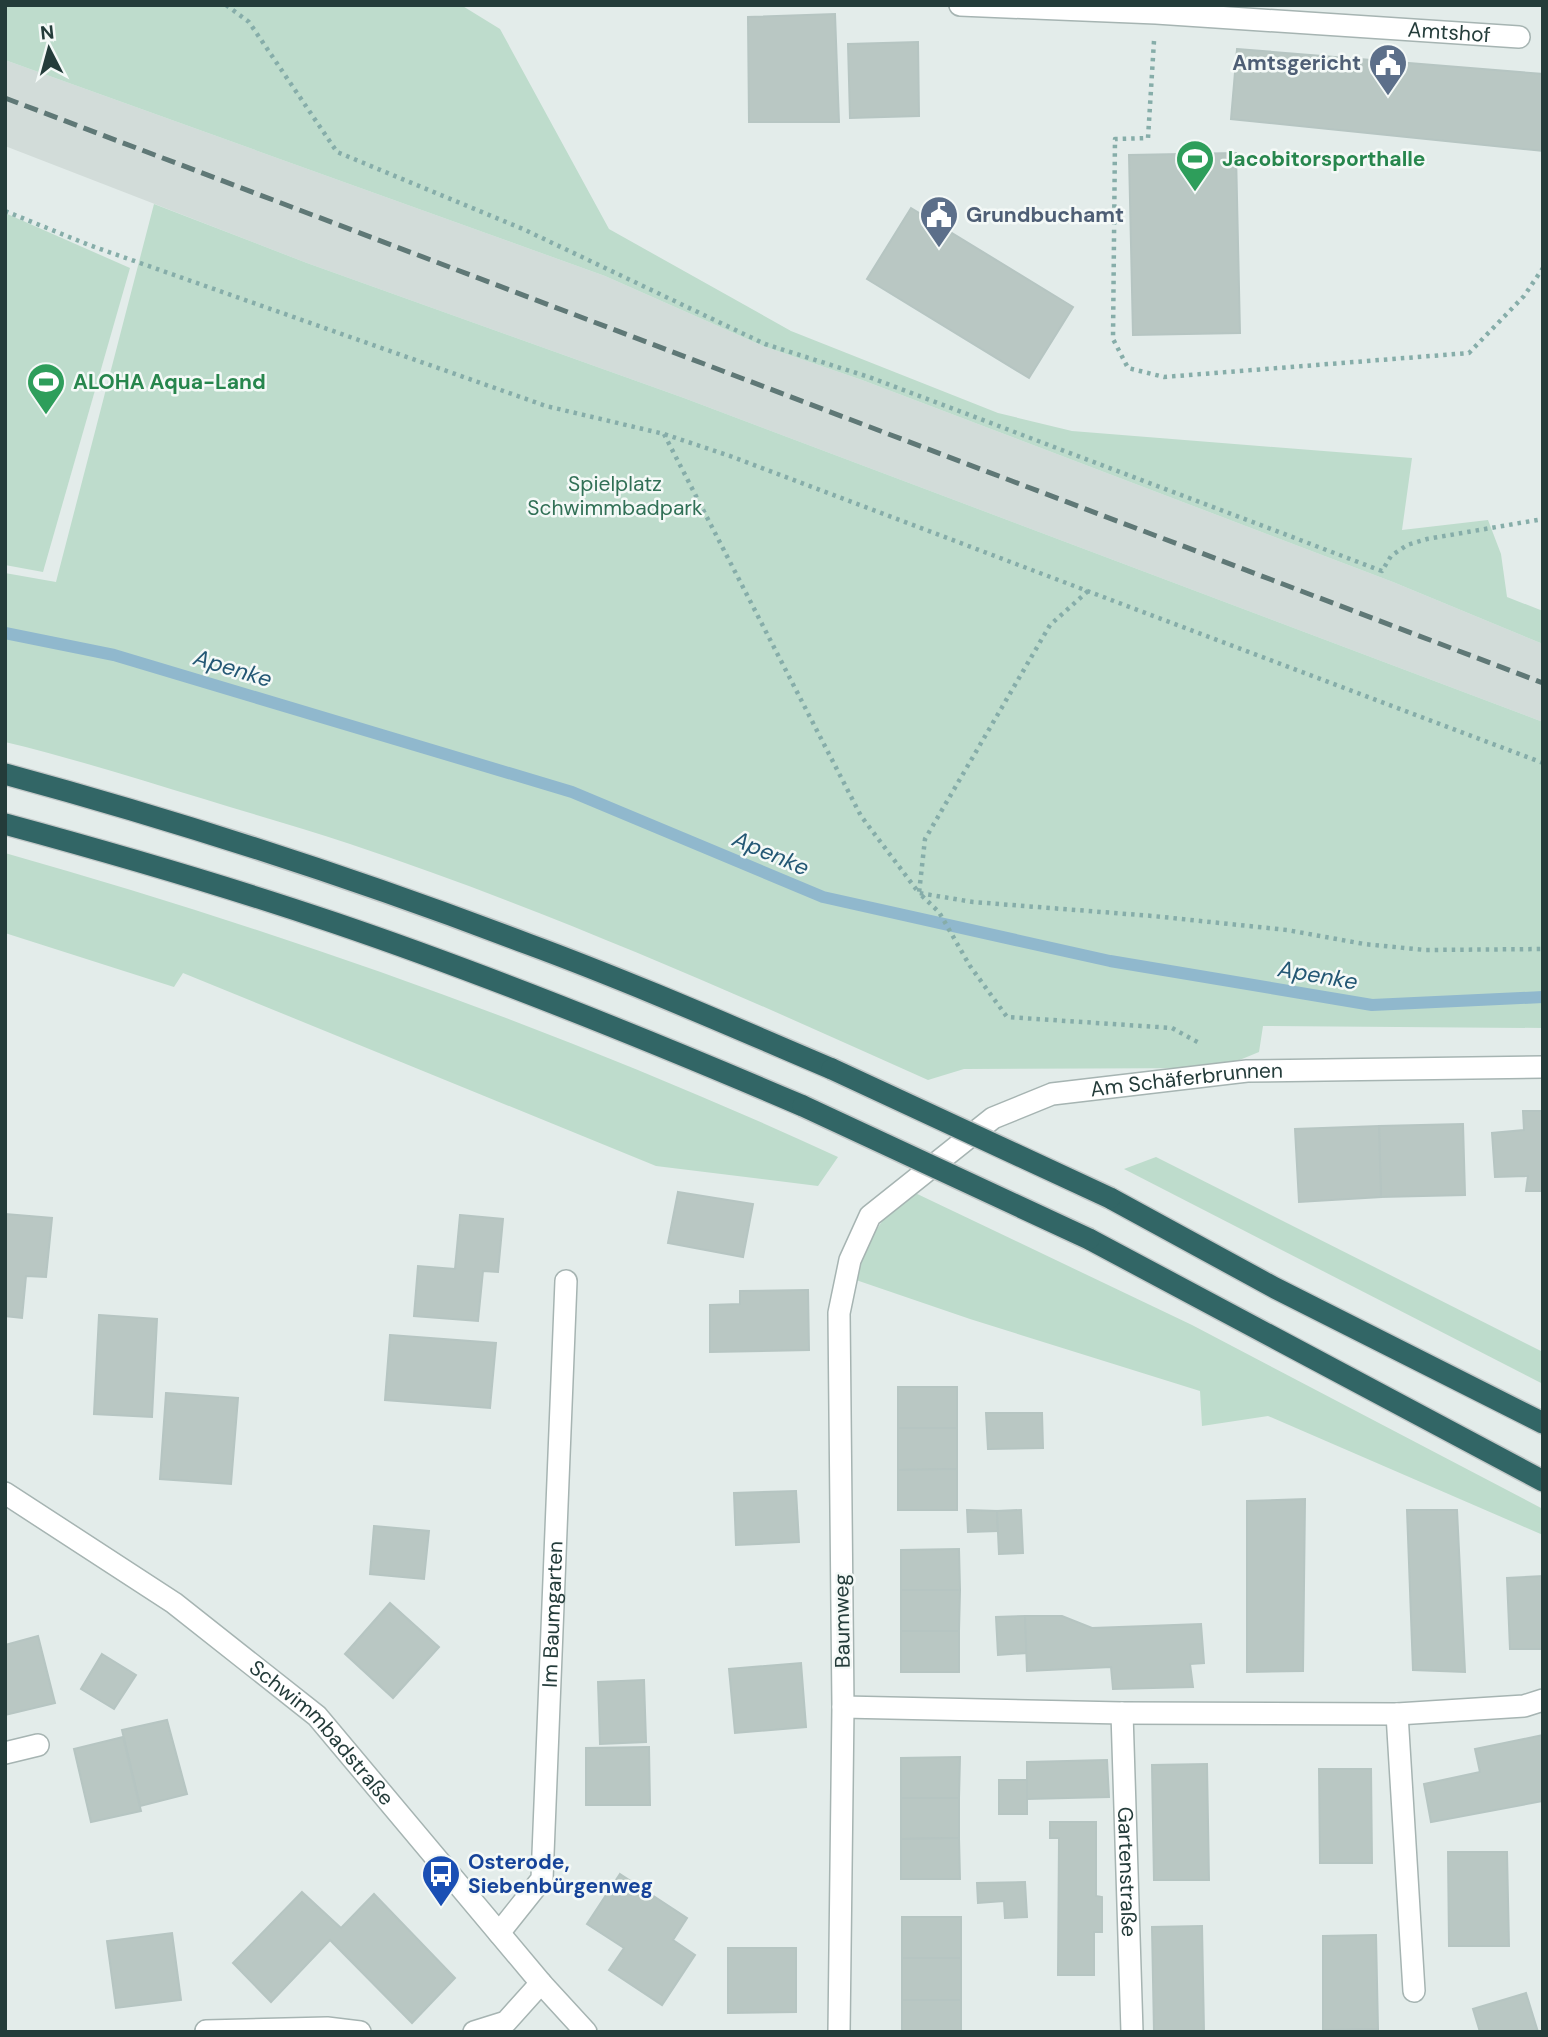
<svg xmlns="http://www.w3.org/2000/svg" width="1548" height="2037" font-family="'DM Sans',sans-serif">
<rect width="100%" height="100%" fill="#e3ecea"/>
<!-- built -->
<path fill="#d2dcd9" d="M5 60 605 276 763 346 862 380 1393 582 1543 644V722L684 398 307 263 5 146Z"/>
<!-- green -->
<g fill="#bedccc">
<path d="M5 5H461L500 29 609 229 791 331 998 413 1072 431 1412 458 1402 530 1488 520 1501 554 1507 597 1543 611V644L1393 582 862 380 763 346 605 276 5 60Z"/>
<path d="M154 204 307 263 684 398 1543 722V1028L1263 1026 1259 1052 1220 1068 964 1069 928 1080C739 995 548 910 350 844 302 828 252 814 204 799 138 779 72 758 5 742V573L56 582Z"/>
<path d="M5 213 130 268 43 572 5 565Z"/>
<path d="M5 853C290 934 569 1033 838 1157L818 1186 656 1166 183 973 174 987 5 933Z"/>
<path d="M1156 1157 1543 1352V1384L1124 1169Z"/>
<path d="M911 1191 1192 1325 1543 1509V1535L1268 1416 1202 1426 1200 1391 970 1319 856 1280C867 1241 880 1217 911 1191Z"/>
</g>
<g fill="none" stroke-linecap="round" stroke-linejoin="round">
<!-- stream -->
<path stroke="#90b8cd" stroke-width="12" d="M5 633 114 655 572 792 823 897 1110 961 1372 1005 1543 997"/>
</g>
<!-- building -->
<g fill="#b9c7c3" stroke="#b6c5c2" stroke-width="2">
<path d="M835 14 839 122H749L748 17Z"/>
<path d="M918 42 919 116 850 118 848 44Z"/>
<path d="M1237 49 1543 74V151L1231 119Z"/>
<path d="M1236 153 1240 333 1133 335 1129 155Z"/>
<path d="M911 208 1073 307 1029 378 867 279Z"/>
<path d="M1523 1111H1543V1191H1526L1528 1176 1495 1177 1492 1133 1524 1130Z"/>
<path d="M1463 1124 1465 1195 1381 1197 1379 1126Z"/>
<path d="M1379 1126 1381 1197 1299 1202 1295 1129Z"/>
<path d="M678 1192 753 1204 743 1257 668 1243Z"/>
<path d="M5 1214 52 1218 46 1277 26 1276 22 1318 5 1316Z"/>
<path d="M460 1215 503 1219 498 1272 483 1271 478 1321 414 1316 418 1266 455 1269Z"/>
<path d="M808 1290 809 1350 710 1352V1305L740 1304V1291Z"/>
<path d="M99 1315 157 1319 152 1417 94 1414Z"/>
<path d="M390 1335 496 1343 490 1408 385 1400Z"/>
<rect x="898" y="1387" width="59" height="41"/>
<path d="M166 1393 238 1398 231 1484 160 1479Z"/>
<path d="M986 1413H1042L1043 1448 988 1449Z"/>
<path d="M898 1428H957V1469L898 1470Z"/>
<path d="M957 1469V1510H898V1470Z"/>
<path d="M796 1491 799 1542 736 1545 734 1493Z"/>
<path d="M1305 1499 1303 1671 1247 1672V1501Z"/>
<path d="M967 1510 997 1511 998 1531 968 1532Z"/>
<path d="M1021 1510 1023 1553 999 1554 997 1511Z"/>
<path d="M1407 1510H1457L1465 1672 1413 1670Z"/>
<path d="M374 1526 429 1531 424 1579 370 1574Z"/>
<path d="M959 1549 960 1590H901V1550Z"/>
<path d="M1543 1576V1649H1510L1507 1578Z"/>
<path d="M901 1590H960L959 1631H901Z"/>
<path d="M390 1603 439 1647 393 1698 345 1654Z"/>
<path d="M1025 1616 1027 1653 998 1655 996 1617Z"/>
<path d="M1025 1616H1062L1092 1628 1201 1624 1204 1663 1190 1664 1193 1687 1113 1689 1111 1667 1027 1671Z"/>
<rect x="901" y="1631" width="58" height="41"/>
<path d="M38 1636 55 1703 5 1715V1645Z"/>
<path d="M102 1654 136 1675 114 1709 81 1689Z"/>
<path d="M801 1663 806 1727 735 1733 729 1669Z"/>
<path d="M644 1680 646 1742 600 1744 598 1682Z"/>
<path d="M167 1720 187 1794 140 1806 122 1730Z"/>
<path d="M1543 1735V1801L1431 1822 1424 1784 1480 1772 1475 1749Z"/>
<path d="M123 1737 141 1811 91 1822 74 1749Z"/>
<path d="M649 1747 650 1805H586V1748Z"/>
<path d="M960 1757 959 1798H901V1758Z"/>
<path d="M1107 1760 1109 1797 1027 1799V1762Z"/>
<path d="M1207 1764 1209 1880H1154L1152 1765Z"/>
<path d="M1319 1769H1371L1372 1863H1320Z"/>
<rect x="999" y="1780" width="28" height="34"/>
<path d="M901 1798H959V1838L901 1839Z"/>
<path d="M1050 1822H1096V1896L1102 1897V1932H1094V1975H1058L1059 1838H1050Z"/>
<path d="M959 1838 960 1879H901V1839Z"/>
<path d="M1448 1852H1507L1509 1946H1449Z"/>
<path d="M620 1874 687 1918 673 1940 695 1955 662 2005 609 1970 624 1948 587 1924Z"/>
<path d="M1025 1882 1027 1917 1005 1918 1004 1901 978 1903 977 1883Z"/>
<path d="M302 1892 341 1928 374 1894 455 1978 412 2023 330 1940 271 2002 233 1963Z"/>
<rect x="902" y="1917" width="59" height="41"/>
<path d="M1202 1926 1204 2032H1154L1152 1927Z"/>
<path d="M172 1933 181 2000 116 2008 107 1941Z"/>
<path d="M1376 1935 1378 2029 1323 2030V1936Z"/>
<path d="M728 1948H796V2012L728 2013Z"/>
<rect x="902" y="1958" width="59" height="42"/>
<path d="M1526 1993 1538 2032H1480L1473 2009Z"/>
<rect x="902" y="2000" width="59" height="32"/>
</g>
<g fill="none" stroke-linecap="round" stroke-linejoin="round">
<defs>
<g id="minor">
<path id="s1" d="M960 5 1156 13 1519 37"/>
<path id="s2" d="M5 1493 174 1603 317 1716 541 1983 586 2032"/>
<path d="M843 1707 1122 1713 1397 1714 1524 1706 1543 1700"/>
<path id="s3" d="M1122 1713 1132 2032"/>
<path d="M1397 1714 1414 1991"/>
<path d="M5 1753 38 1745"/>
<path id="s4" d="M499 1933 542 1879 566 1281"/>
<path d="M206 2031 327 2028 360 2032"/>
<path d="M474 2032 506 2022 541 1983"/>
<path id="s5" d="M839 2032 843 1707 839 1313 850 1260 870 1216 993 1118 1052 1094 1247 1071 1543 1067"/>
</g>
<g id="highway">
<path d="M5 774C182 822 357 879 528 944 631 982 731 1026 832 1069"/>
<path d="M5 824C116 854 226 886 335 923 494 977 649 1040 803 1106"/>
<path d="M1110 1198 1275 1288 1543 1423"/>
<path d="M1089 1239 1543 1481"/>
</g>
</defs>
<!-- minor casing -->
<use href="#minor" stroke="#a6b4b2" stroke-width="24"/>
<!-- highway casing -->
<use href="#highway" stroke="#c2c8c8" stroke-width="24"/>
<!-- path -->
<g stroke="#86ada9" stroke-width="4.5" stroke-dasharray="3.5 5" stroke-linecap="butt">
<path d="M226 5 249 22 337 152 523 229 765 344 869 377 1382 571 1391 556 1407 545 1427 539 1543 519"/>
<path d="M1154 41 1148 138 1115 139 1113 339 1128 368 1164 377 1469 353 1524 296 1543 268"/>
<path d="M5 211 89 245 546 406 664 434 730 456 1543 763"/>
<path d="M664 434 861 816 919 893 973 902 1153 916 1287 930 1364 944 1425 950 1543 949"/>
<path d="M1088 591 1050 625 925 839 919 893 939 912 970 966 1007 1017 1172 1028 1201 1044"/>
</g>
<!-- minor -->
<use href="#minor" stroke="#fff" stroke-width="21"/>
<!-- highway -->
<use href="#highway" stroke="#326666" stroke-width="21"/>
<!-- rail -->
<path stroke="#5f7876" stroke-width="5" stroke-dasharray="14 7" stroke-linecap="butt" d="M5 98 1543 683"/>
<defs>
<g id="highway-bridge">
<path d="M832 1069 1110 1198"/>
<path d="M803 1106 1089 1239"/>
</g>
</defs>
<!-- highway-bridge casing -->
<use href="#highway-bridge" stroke="#c2c8c8" stroke-width="24" stroke-linecap="butt"/>
<!-- highway-bridge -->
<use href="#highway-bridge" stroke="#326666" stroke-width="21"/>
</g>
<!-- icons -->
<defs>
<symbol id="civic-pin" viewBox="-11 -11 22 30"><path d="M0 17L-7.5 6A9.5 9.5 0 1 1 7.5 6Z" fill="#5c6f8a" stroke="#f4f9f7"/><path d="M-.6-6.5H3V-4.5H.6V-3L4-1V1h2V6H-6V1h2V-1L-.6-3ZM-1.2 2.5V6h2.4V2.5Z" fill="#fff"/></symbol>
<symbol id="stadium-pin" viewBox="-11 -11 22 30"><path d="M0 17L-7.5 6A9.5 9.5 0 1 1 7.5 6Z" fill="#2e9e5b" stroke="#f4f9f7"/><path d="M0-5a6.5 5 0 1 0 0 10a6.5 5 0 1 0 0-10ZM-3.5-1.8h7v3.6h-7Z" fill="#fff"/></symbol>
<symbol id="bus-pin" viewBox="-11 -11 22 30"><path d="M0 17L-7.5 6A9.5 9.5 0 1 1 7.5 6Z" fill="#1a4fb4" stroke="#f4f9f7"/><path d="M-5-6H5V4H4V6H2V4H-2V6H-4V4H-5ZM-3.5-4V0h7V-4ZM-3.5 1.2v1.5H-2V1.2ZM2 1.2v1.5H3.5V1.2Z" fill="#fff"/></symbol>
</defs>
<g fill-rule="evenodd">
<use href="#civic-pin" x="1366" y="41" width="44" height="60"/>
<use href="#stadium-pin" x="1173" y="137" width="44" height="60"/>
<use href="#civic-pin" x="917" y="193" width="44" height="60"/>
<use href="#stadium-pin" x="24" y="360" width="44" height="60"/>
<use href="#bus-pin" x="419" y="1852" width="44" height="60"/>
</g>
<g text-anchor="middle" dominant-baseline="central" stroke-width="5" stroke-linejoin="round" paint-order="stroke">
<!-- street labels -->
<g font-size="21" fill="#243c3a" stroke="#f4f9f7">
<text stroke="none"><textPath href="#s1" startOffset="490">Amtshof</textPath></text>
<text stroke="none"><textPath href="#s5" startOffset="1178">Am Schäferbrunnen</textPath></text>
<text stroke="none"><textPath href="#s4" startOffset="334">Im Baumgarten</textPath></text>
<text transform="translate(842 1621) rotate(-91)">Baumweg</text>
<text stroke="none"><textPath href="#s2" startOffset="399">Schwimmbadstraße</textPath></text>
<text stroke="none"><textPath href="#s3" startOffset="159">Gartenstraße</textPath></text>
</g>
<!-- service labels -->
<g font-size="21" font-weight="bold" fill="#4e5e75" stroke="#f4f9f7" text-anchor="end">
<text x="1361" y="63">Amtsgericht</text>
<text x="966" y="215" text-anchor="start">Grundbuchamt</text>
</g>
<!-- leisure labels -->
<g font-size="21" font-weight="bold" fill="#27864d" stroke="#f4f9f7" text-anchor="start">
<text x="1222" y="159">Jacobitorsporthalle</text>
<text x="73" y="382">ALOHA Aqua-Land</text>
</g>
<!-- park labels -->
<g font-size="21" fill="#317056" stroke="#f4f9f7">
<text x="615" y="484">Spielplatz<tspan x="615" dy="24">Schwimmbadpark</tspan></text>
</g>
<!-- transit labels -->
<g font-size="21" font-weight="bold" fill="#164399" stroke="#f4f9f7" text-anchor="start">
<text x="468" y="1862">Osterode,<tspan x="468" dy="24">Siebenbürgenweg</tspan></text>
</g>
<!-- water labels -->
<g font-size="23" font-style="italic" fill="#235774" stroke="#f4f9f7">
<text transform="translate(233 668) rotate(17)">Apenke</text>
<text transform="translate(771 853) rotate(23)">Apenke</text>
<text transform="translate(1318 975) rotate(10)">Apenke</text>
</g>
</g>
<!-- border -->
<rect width="1548" height="2037" fill="none" stroke="#243c3a" stroke-width="14"/>
<!-- north arrow -->
<g transform="translate(49 49) rotate(354)" stroke="#f4f9f7" stroke-width="5" paint-order="stroke">
<path d="M0-5L12 26L0 18L-12 26Z" fill="#243c3a"/>
<text y="-10" font-size="19" font-weight="bold" text-anchor="middle" fill="#243c3a">N</text>
</g>
</svg>
